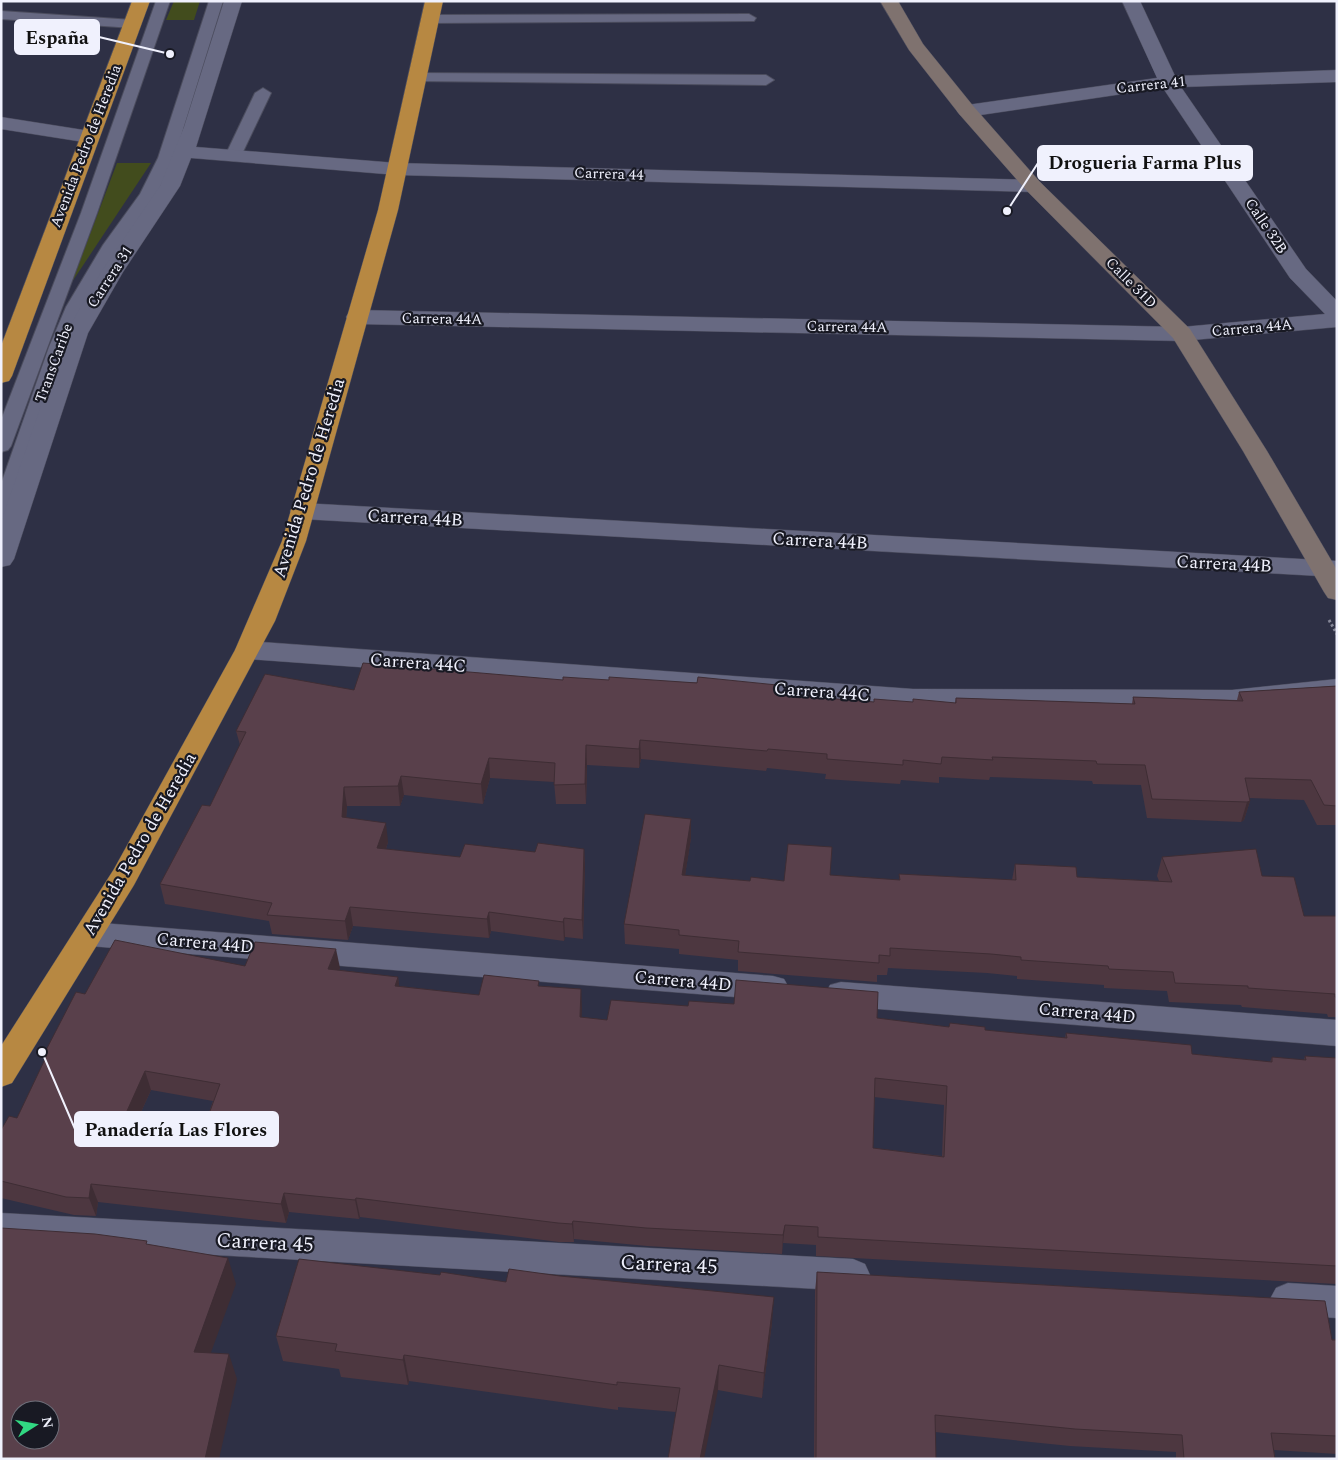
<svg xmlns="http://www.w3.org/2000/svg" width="1338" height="1460" font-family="Spectral,serif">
<rect width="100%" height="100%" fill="#2e3045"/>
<!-- green -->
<g fill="#424c1d">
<path d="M174 1H200L194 20H166Z"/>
<path d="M117 163H151L72 282Z"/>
</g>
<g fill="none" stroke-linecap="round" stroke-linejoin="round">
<defs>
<g id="lane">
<path d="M156 1H170L97 213 11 446 8 450 1 452V420L81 213Z"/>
<path d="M209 1H223L174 158 156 195 120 246 84 307 67 347 11 513 8 517 1 519V484L49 347 66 307 103 245 140 194 158 158Z"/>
<path d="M1 11 133 20 140 24 133 28 1 19Z"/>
<path d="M749 14 756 18 754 21 430 23 423 19 430 15Z"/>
<path d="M417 73 766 75 774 80 766 85 412 81 409 78 412 75Z"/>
<path d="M263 88 271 93 241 156 239 159H227L225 156 255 93Z"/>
</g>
<g id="street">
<path d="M224 1H242L196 147 397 163 1033 180 1040 182 1043 186 1040 190 1033 192 397 175 191 158 180 186 123 272 88 333 14 559 10 565 1 567V522L66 333 101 272 160 186 184 127Z"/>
<path d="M1122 1H1140L1175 76 1337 70V82L1181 87 1306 269 1337 301V327L1182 341 357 324 349 322 346 317 349 312 357 310 1182 327 1325 314 1290 278 1163 88 967 117 960 115 957 111 960 107 967 105 1157 78Z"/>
<path d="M1 117 90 131 97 133 100 137 97 141 90 143 1 129Z"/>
<path d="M302 503 1337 561V577L302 519 293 516 290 511 293 506Z"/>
<path d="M248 641 913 689 1232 690 1337 679V697L1232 708 913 707 248 659 239 656 235 650 239 644Z"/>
<path d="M89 922 773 976 784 979 789 988 784 997 773 1000 89 946 78 942 74 934 78 926Z"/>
<path d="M841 982 1337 1020V1046L841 1006 830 1003 825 994 830 985Z"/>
<path d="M1 1213 853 1259 865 1264 870 1275 865 1286 853 1291 1 1243Z"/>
<path d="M1288 1283 1337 1286V1318L1288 1315 1276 1310 1270 1299 1276 1288Z"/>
</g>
<path id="secondary" d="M880 1H898L923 44 974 107 1040 182 1190 329 1267 451 1337 570V600L1328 598 1324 592 1243 451 1173 338 1026 190 960 115 909 50Z"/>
<g id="highway">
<path d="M132 1H150L12 376 9 381 1 383V346Z"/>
<path d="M425 1H443L398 210 306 541 275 621 134 885 12 1083 1 1087V1046L114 869 235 650 282 541 378 210Z"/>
</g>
</defs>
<!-- lane casing -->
<use href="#lane" stroke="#4b4c5d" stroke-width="2"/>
<!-- street casing -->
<use href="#street" stroke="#4b4c5d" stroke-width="1"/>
<!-- secondary casing -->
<use href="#secondary" stroke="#4b4c5d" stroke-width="1"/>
<!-- highway casing -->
<use href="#highway" stroke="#4b4c5d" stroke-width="1"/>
<!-- path -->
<path stroke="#858697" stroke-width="3" stroke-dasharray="2.5 2.5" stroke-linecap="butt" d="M1329 620 1337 634"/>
<!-- lane -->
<use href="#lane" fill="#676982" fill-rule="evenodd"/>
<!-- street -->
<use href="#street" fill="#676982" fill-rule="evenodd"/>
<!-- secondary -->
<use href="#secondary" fill="#7f726f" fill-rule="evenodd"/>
<!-- highway -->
<use href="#highway" fill="#b78842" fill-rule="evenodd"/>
</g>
<!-- wall -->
<g fill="#4d3740" fill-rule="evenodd">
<path d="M563 680H609L777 685 776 694 874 702H913L955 703 956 698 1132 704 1133 697 1237 700 1239 692 1337 686V825H1317L1304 800 1249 798 1250 801 1244 820 1241 822 1147 818 1141 785 1093 784 1092 781 990 777 989 780 939 777V783L901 780 900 784 825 779 826 774 767 768 766 771 641 759 639 768 587 765 586 804H556L554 782 490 778 483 804 404 795 400 806H347L346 818 388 842 386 849 460 857 584 849 585 868 583 939 565 937 564 941 491 931 489 938 353 926 348 940 272 934 269 921 165 904 160 884 210 806 240 745 236 731 354 690Z"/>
<path d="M691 838 685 875 750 881H784L830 875 899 880V874L1012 880 1015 864 1077 877 1159 881 1157 876 1162 857 1262 876 1304 916H1337V1017H1328L1327 1014 1242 1007 1241 1005 1169 1002 1167 991 1104 988V985L1017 979V976L987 973 888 968 887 975H877V982L738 971V960L679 954V949L625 944 624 924Z"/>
<path d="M245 966 340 968 339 970 398 977 399 986 479 995 539 986 581 989V1017L607 1020 688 1006 877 1018 949 1027 950 1023 985 1030 1065 1038 1066 1033 1192 1054 1270 1062 1272 1057 1304 1060 1305 1056 1337 1058V1284L816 1256V1245L783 1243 782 1254 647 1246 574 1239V1242H559L360 1217 359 1219 289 1212 286 1223 98 1202 96 1216 74 1215 1 1198V1130L17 1118 46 1058 44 1054 85 994ZM151 1090 213 1101 199 1141 132 1132ZM874 1097 944 1105 942 1156 873 1148Z"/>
<path d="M817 1272 1337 1340V1454L1274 1450 1275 1459H1176V1452L1070 1446 935 1432 936 1459H814L815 1291Z"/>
<path d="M772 1323 762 1398 718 1390 676 1412 618 1407V1410L409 1381 408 1385 341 1377 339 1369 283 1361 276 1336Z"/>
</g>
<!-- shaded-wall -->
<g fill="#3e2d34">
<path d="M640 740 641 759 639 768V749Z"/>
<path d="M586 745 587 765 586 804 585 784Z"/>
<path d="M489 758 490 778 483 804 481 784Z"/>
<path d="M401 776 404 795 400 806 398 786Z"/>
<path d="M344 787 347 806 345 837 342 817Z"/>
<path d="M1250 801 1244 820 1241 822 1247 802Z"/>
<path d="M691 819V838L682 895V875Z"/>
<path d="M386 823 388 842 380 868 377 848Z"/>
<path d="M584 849 585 868 583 939 582 920Z"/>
<path d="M350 907 353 926 348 940 345 921Z"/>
<path d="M489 912 491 931 489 938 487 919Z"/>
<path d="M564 918 565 937 564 941 563 922Z"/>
<path d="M336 949 340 968 332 988 328 969Z"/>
<path d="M398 977 401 997 395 986Z"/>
<path d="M581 989 582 1008 581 1036 580 1017Z"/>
<path d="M145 1071 151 1090 124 1149 118 1131Z"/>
<path d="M91 1184 98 1202 96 1216 89 1198Z"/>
<path d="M284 1193 289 1212 286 1223 281 1204Z"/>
<path d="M356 1198 360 1217 359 1219 355 1200Z"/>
<path d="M573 1221 574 1239V1242L572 1224Z"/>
<path d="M785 1225 783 1243 782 1254 783 1235Z"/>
<path d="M228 1258 236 1284 202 1377 194 1352Z"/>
<path d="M774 1297 772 1323 762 1398 764 1373Z"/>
<path d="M229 1354 237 1379 219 1459H205Z"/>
<path d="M404 1355 409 1381 408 1385 403 1360Z"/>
<path d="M719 1365 718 1390 704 1459H700Z"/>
</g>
<!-- building -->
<g fill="#59404b" stroke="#3e2d34" fill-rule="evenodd">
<path d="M363 663 563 680V677L609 680V677L697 683 698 677 777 685 775 694 874 702V699L913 702V699L956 703V698L1135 704 1133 697 1243 701 1239 692 1337 686V806L1324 805 1311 780 1245 778 1250 801 1247 802 1152 799 1145 765 1097 764 1096 761 992 757 993 760 942 757 941 764 903 760V765L827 759V754L768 749 767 751 640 740 639 749 586 745 585 784 554 785 555 763 489 758 481 784 401 776 398 786 344 787 342 817 386 823 377 848 460 857 465 844 535 852 538 843 584 849 582 920 564 918 563 922 489 912 487 919 350 907 345 921 267 915 272 903 160 884 202 805 210 806 246 732 236 731 265 674 354 690Z"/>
<path d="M645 814 691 819 682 875 750 881 751 877 784 881 788 844 832 847 830 875 900 880 899 874 1016 880 1015 864 1076 867 1077 877 1172 882 1162 857 1256 849 1262 876 1294 877 1304 916H1337V997H1335V994L1248 988V986L1175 983 1173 972 1109 969 1108 966 1021 960V957L991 954 890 948V956L879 955V963L738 952 739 941 679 935V930L624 924Z"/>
<path d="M115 940 245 966 255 942 336 949 328 969 398 977 395 986 479 995 484 975 539 981 538 986 581 989 580 1017 607 1020 611 1000 688 1006 689 1001 734 1004 736 980 878 992 877 1018 949 1027 950 1023 985 1027V1030L1067 1038 1066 1033 1191 1045 1192 1054 1272 1062V1057L1306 1060 1305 1056 1337 1058V1266L818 1237V1227L785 1225 783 1235 646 1228 573 1221 572 1224 558 1223 356 1198 355 1200 284 1193 281 1204 91 1184 89 1198 66 1197 1 1181V1130L9 1116 17 1118 47 1055 44 1054 76 992 85 994ZM145 1071 220 1084 199 1141 118 1131ZM875 1078 947 1086 944 1157 873 1148Z"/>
<path d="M1 1228 95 1234 147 1241 146 1244 228 1258 194 1352 229 1354 205 1459H1ZM20 1410H50V1440H20Z"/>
<path d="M299 1259 440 1275 441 1272 506 1282 509 1269 560 1276 774 1297 764 1373 719 1365 700 1459H668L680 1388 617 1382V1385L404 1355 403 1360 335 1351 337 1344 276 1336Z"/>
<path d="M817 1272 1325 1301 1332 1340H1337V1436L1271 1433 1275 1459H1184L1182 1435 1075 1429 935 1415 936 1459H816Z"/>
</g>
<g text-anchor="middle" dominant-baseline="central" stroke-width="4.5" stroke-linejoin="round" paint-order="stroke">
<!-- far-street labels -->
<g font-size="15" fill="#f0f1fd" stroke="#181923">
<text transform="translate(1151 85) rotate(-6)">Carrera 41</text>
<text transform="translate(86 146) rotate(-69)">Avenida Pedro de Heredia</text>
<text transform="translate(609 174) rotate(2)">Carrera 44</text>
<text transform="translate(1266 226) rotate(56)">Calle 32B</text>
<text transform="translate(110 277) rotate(-57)">Carrera 31</text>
<text transform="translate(1131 283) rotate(45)">Calle 31D</text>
<text transform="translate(442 319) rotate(1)">Carrera 44A</text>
<text transform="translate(847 327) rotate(1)">Carrera 44A</text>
<text transform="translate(1252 328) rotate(-5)">Carrera 44A</text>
<text transform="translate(54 363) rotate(-70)">TransCaribe</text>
</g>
<!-- street labels -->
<g font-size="18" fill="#f0f1fd" stroke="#181923">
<text transform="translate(309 478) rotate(-73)">Avenida Pedro de Heredia</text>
<text transform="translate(415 518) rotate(3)">Carrera 44B</text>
<text transform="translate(820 541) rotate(3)">Carrera 44B</text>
<text transform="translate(1224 564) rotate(3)">Carrera 44B</text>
<text transform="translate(418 663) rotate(4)">Carrera 44C</text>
<text transform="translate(822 692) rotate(4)">Carrera 44C</text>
<text transform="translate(140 844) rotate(-60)">Avenida Pedro de Heredia</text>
<text transform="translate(205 943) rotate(5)">Carrera 44D</text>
<text transform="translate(683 981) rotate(5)">Carrera 44D</text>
<text transform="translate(1087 1013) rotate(5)">Carrera 44D</text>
</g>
<!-- near-street labels -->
<g font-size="21" fill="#f0f1fd" stroke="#181923">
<text transform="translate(265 1243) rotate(3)">Carrera 45</text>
<text transform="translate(669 1265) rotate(3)">Carrera 45</text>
</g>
</g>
<!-- callouts -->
<path fill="none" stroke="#f0f1fd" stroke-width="2" d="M170 54L99 37M1007 211L1038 163M42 1052L75 1129"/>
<g fill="#f0f1fd" stroke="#181923" stroke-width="2">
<circle cx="170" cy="54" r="5"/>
<circle cx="1007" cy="211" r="5"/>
<circle cx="42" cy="1052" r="5"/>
</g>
<g fill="#f0f1fd" stroke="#f0f1fd" stroke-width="2">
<rect x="15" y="20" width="84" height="34" rx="5"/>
<rect x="1038" y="146" width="214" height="34" rx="5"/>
<rect x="75" y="1112" width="203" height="34" rx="5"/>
</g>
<g font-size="19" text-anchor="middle" font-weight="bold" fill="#111">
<text x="57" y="44">España</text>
<text x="1145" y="169">Drogueria Farma Plus</text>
<text x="176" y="1136">Panadería Las Flores</text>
</g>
<!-- border -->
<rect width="1338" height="1460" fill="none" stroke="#f0f1fd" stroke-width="5"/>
<!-- north arrow -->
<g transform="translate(35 1425) rotate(79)"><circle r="24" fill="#181923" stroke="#6e6f7a"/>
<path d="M0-4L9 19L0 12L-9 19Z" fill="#31d882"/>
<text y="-8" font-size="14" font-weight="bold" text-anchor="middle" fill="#f0f1fd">N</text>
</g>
</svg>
